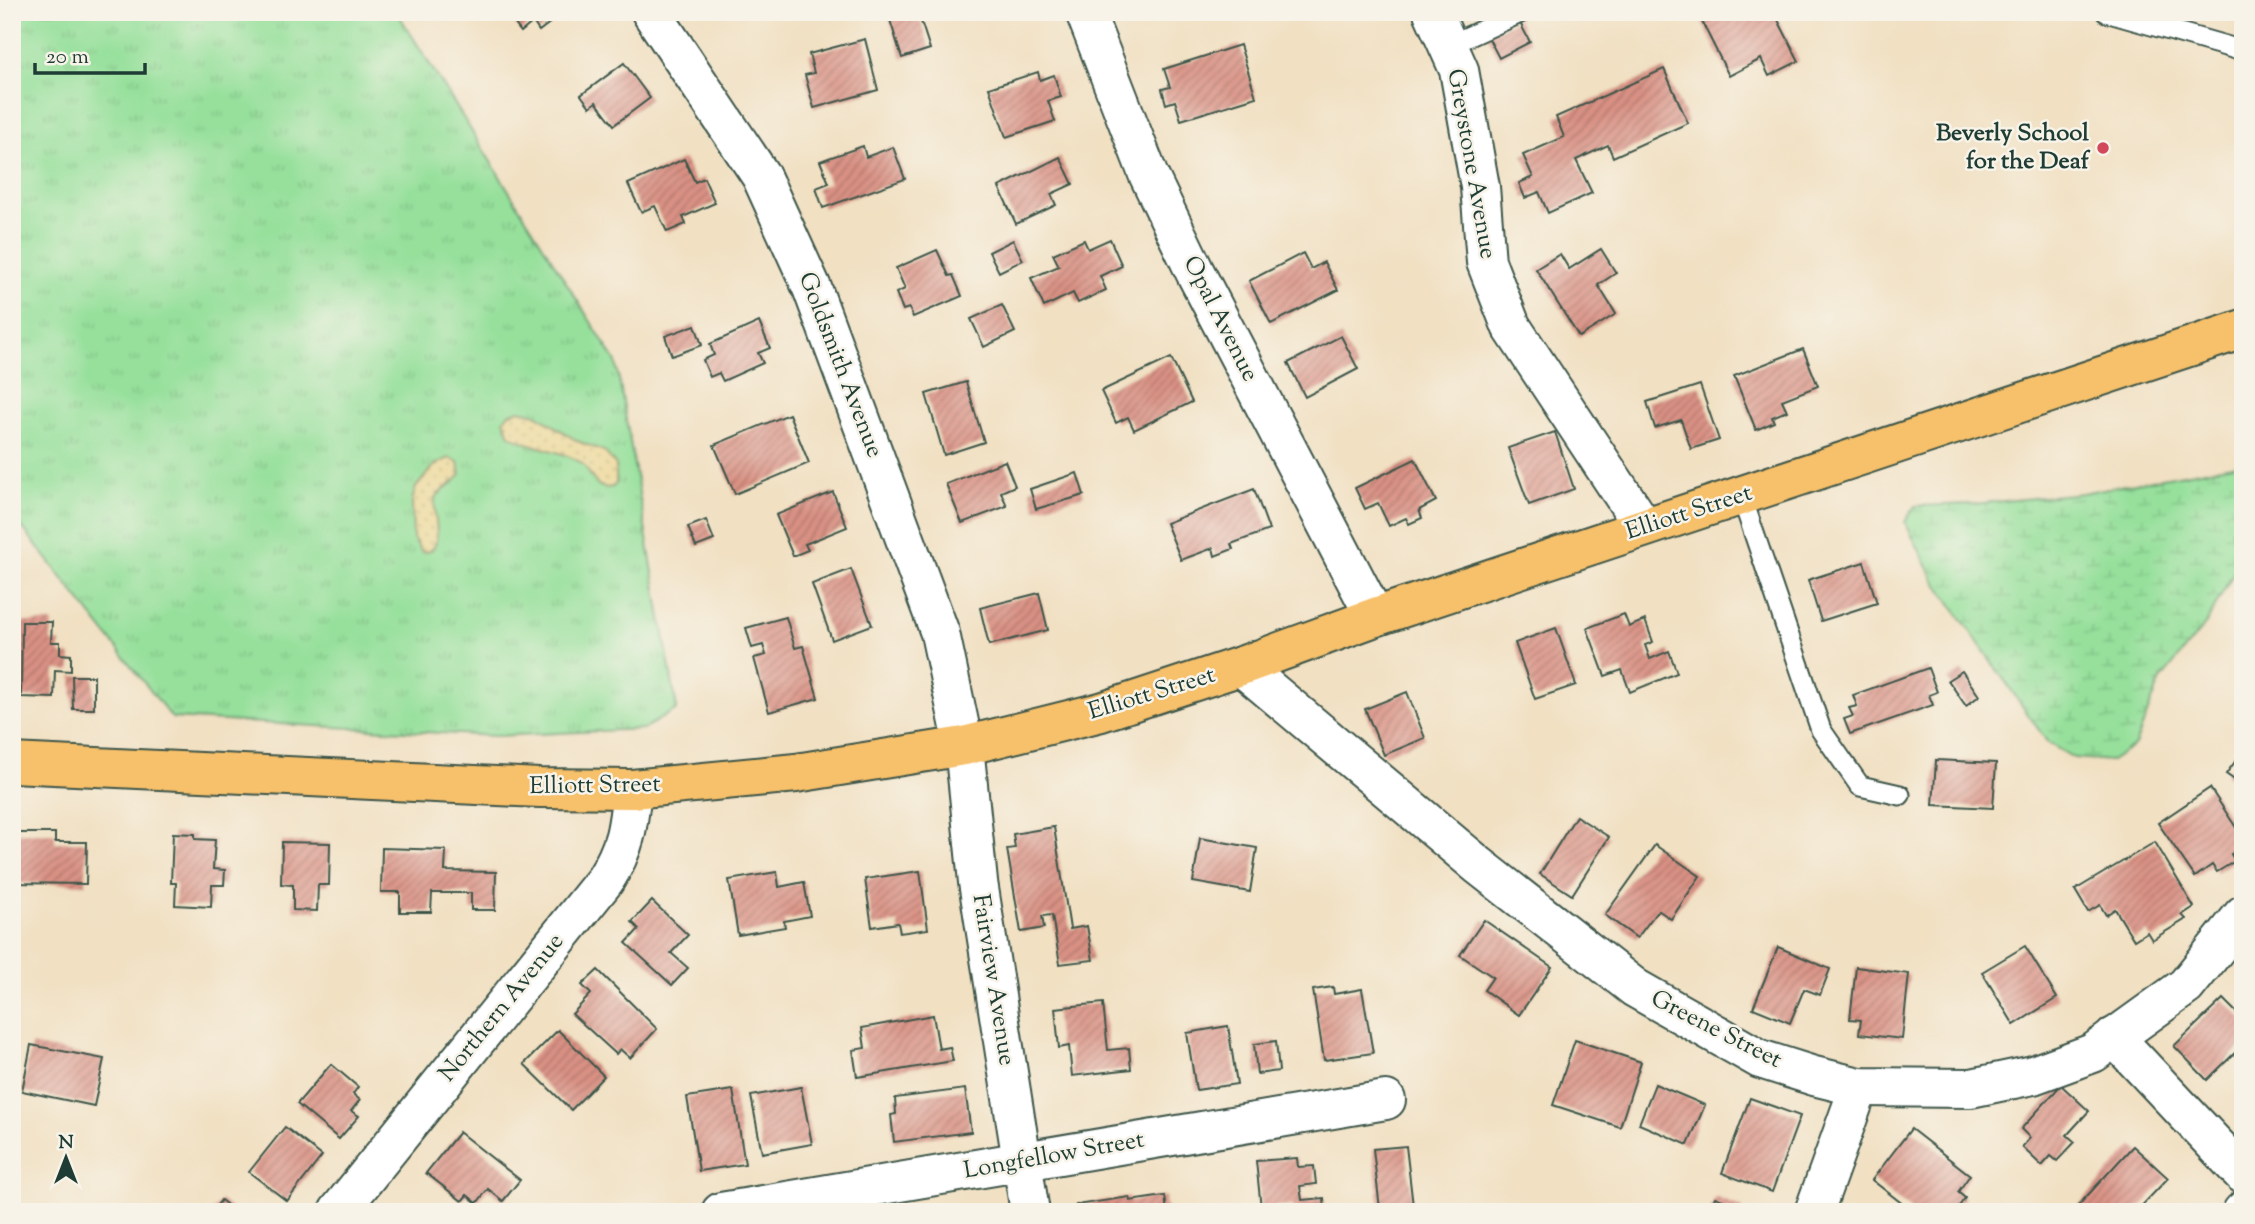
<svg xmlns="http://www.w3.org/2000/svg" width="2255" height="1224" font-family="'Sorts Mill Goudy',serif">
<defs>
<pattern id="grass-tufts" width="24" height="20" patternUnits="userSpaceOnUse" patternTransform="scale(1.75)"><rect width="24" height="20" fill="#96e09b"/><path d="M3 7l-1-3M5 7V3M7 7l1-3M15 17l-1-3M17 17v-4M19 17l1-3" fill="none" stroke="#81c186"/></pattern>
<pattern id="wetland-marsh" width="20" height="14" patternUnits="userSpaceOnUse" patternTransform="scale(1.75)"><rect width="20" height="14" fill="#96e09b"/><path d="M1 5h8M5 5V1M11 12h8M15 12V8" fill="none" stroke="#81c186"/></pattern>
<pattern id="sand-dots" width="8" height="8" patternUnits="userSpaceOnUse" patternTransform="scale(1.75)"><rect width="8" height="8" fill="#eeda9e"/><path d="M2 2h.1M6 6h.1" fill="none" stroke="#ccbc89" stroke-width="1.8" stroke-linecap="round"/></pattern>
<pattern id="building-hatch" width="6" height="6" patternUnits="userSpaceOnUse" patternTransform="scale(1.75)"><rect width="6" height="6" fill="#da9184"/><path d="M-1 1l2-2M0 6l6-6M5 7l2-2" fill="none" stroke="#b0786d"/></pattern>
</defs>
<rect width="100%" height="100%" fill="#f7f3e8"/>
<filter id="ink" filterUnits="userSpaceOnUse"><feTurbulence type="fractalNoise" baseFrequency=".0143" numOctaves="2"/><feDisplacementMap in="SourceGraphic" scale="14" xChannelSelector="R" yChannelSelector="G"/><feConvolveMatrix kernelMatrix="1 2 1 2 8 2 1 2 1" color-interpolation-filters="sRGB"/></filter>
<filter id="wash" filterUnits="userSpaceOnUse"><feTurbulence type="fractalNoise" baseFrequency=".00686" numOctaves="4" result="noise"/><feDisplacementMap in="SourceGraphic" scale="28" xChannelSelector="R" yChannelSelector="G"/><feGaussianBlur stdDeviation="1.57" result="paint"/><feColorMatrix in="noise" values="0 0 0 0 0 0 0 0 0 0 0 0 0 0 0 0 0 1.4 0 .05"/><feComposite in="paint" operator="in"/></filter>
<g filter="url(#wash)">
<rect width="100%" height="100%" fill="#f1e0c2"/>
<!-- grass -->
<path fill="url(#grass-tufts)" stroke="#5a8e68" stroke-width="2" d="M12 12H397L616 362 677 709 643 729 495 736 172 718 12 514Z"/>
<!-- wetland -->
<path fill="url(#wetland-marsh)" stroke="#5a8e68" stroke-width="2" d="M2243 463V555L2207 622 2160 681 2135 745 2111 761 2074 758 2048 743 1934 579 1905 522 1915 506 1974 504 2082 493Z"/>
<!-- sand -->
<g fill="url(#sand-dots)" stroke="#868c69" stroke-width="2">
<path d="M519 410 536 414 577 441 604 451 616 465V483L613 487C596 491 593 478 585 467 575 452 528 448 510 435L504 420 508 414Z"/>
<path d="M449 458 458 462 461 474C454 484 443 488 435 498 432 513 447 554 422 552L413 538 412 501 416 487 435 465Z"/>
</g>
<g id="blocks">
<!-- building -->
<g fill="url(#building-hatch)">
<path d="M506 12H564L539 31 533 22 521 32Z"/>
<path d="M913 12H918L930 49 902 58 890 20Z"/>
<path d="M1697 12H1774L1799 61 1769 76 1761 59 1729 76Z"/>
<path d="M1518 19 1530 42 1499 58 1487 35Z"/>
<path d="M865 39 878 90 814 108 805 75 814 73 809 54Z"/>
<path d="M1240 45 1256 97 1181 120 1175 101 1166 104 1162 89 1170 87 1164 69Z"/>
<path d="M624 63 650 98 614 125 596 102 590 107 581 95Z"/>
<path d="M1664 69 1688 123 1613 157 1608 145 1576 160 1592 193 1548 213 1539 192 1525 198 1519 183 1533 177 1523 155 1564 137 1556 117Z"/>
<path d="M1038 72 1040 80 1054 75 1061 97 1048 101 1055 121 1006 137 989 88Z"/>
<path d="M863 146 866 157 893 147 905 179 823 208 816 188 829 183 820 161Z"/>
<path d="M1060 157 1073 184 1051 194 1056 205 1016 224 999 187Z"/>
<path d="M684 159 695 182 704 178 715 203 683 217 686 224 667 232 655 206 641 212 628 184Z"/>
<path d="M1110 239 1122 266 1100 276 1106 290 1078 303 1073 293 1044 307 1031 278 1059 266 1053 254 1084 240 1088 249Z"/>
<path d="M1013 240 1023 260 999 272 989 252Z"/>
<path d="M1601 249 1616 273 1598 285 1616 314 1579 337 1536 269 1560 254 1569 269Z"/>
<path d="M937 250 949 276 953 275 962 296 913 317 909 308 903 310 896 293 905 289 896 268Z"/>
<path d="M1303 253 1311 269 1324 262 1338 290 1271 324 1249 281Z"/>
<path d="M1002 305 1015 332 984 347 971 319Z"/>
<path d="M759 322 770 348 758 353 763 363 723 381 719 373 710 377 703 360 714 355 710 344Z"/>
<path d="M695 325 702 345 672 356 665 336Z"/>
<path d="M1341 336 1358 369 1305 397 1288 363Z"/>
<path d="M1803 349 1818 386 1782 400 1787 411 1772 417 1774 422 1756 430 1734 376Z"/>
<path d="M1171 358 1192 402 1134 430 1128 417 1116 423 1101 391Z"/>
<path d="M966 382 984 442 944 455 926 394Z"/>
<path d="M1700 385 1719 440 1691 449 1681 420 1655 428 1647 402Z"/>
<path d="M789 414 809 463 735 494 714 445Z"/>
<path d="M1555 432 1574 489 1529 505 1508 448Z"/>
<path d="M1415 459 1436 501 1419 510 1422 518 1409 524 1406 518 1389 526 1378 503 1365 509 1355 488Z"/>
<path d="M1005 461 1015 486 1001 492 1007 506 962 523 946 484Z"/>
<path d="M1077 473 1084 495 1036 509 1030 489Z"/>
<path d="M1254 489 1269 530 1231 544 1233 549 1215 556 1213 548 1181 560 1166 523Z"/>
<path d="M833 492 847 527 805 544 808 550 793 556 776 515Z"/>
<path d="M706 520 714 540 696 547 688 527Z"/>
<path d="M1864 562 1877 603 1821 621 1808 580Z"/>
<path d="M851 569 872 625 832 640 812 584Z"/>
<path d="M1039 593 1048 630 989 645 980 608Z"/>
<path d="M1624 614 1629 627 1645 620 1653 642 1645 645 1650 659 1669 651 1677 673 1630 692 1622 670 1605 676 1587 628Z"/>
<path d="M786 617 795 648 803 646 818 698 769 712 754 658 766 655 763 645 752 648 746 628Z"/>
<path d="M22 622H52L51 642H60V654L71 655V671L55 670 54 698 21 697Z"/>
<path d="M1556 628 1576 685 1535 699 1515 643Z"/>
<path d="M1928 668 1937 692 1929 695 1933 705 1850 734 1844 719 1853 716 1849 708 1857 706 1853 695Z"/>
<path d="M1962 671 1979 696 1966 706 1948 680Z"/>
<path d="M72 676H94V709H73Z"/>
<path d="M1407 692 1425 738 1384 755 1365 709Z"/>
<path d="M2243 751V786L2226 774Z"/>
<path d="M1936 760 1996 763 1993 808 1933 805Z"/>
<path d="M2210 788 2243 838V847L2231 854 2235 861 2217 872 2212 865 2195 877 2158 823Z"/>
<path d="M1576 816 1609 837 1572 895 1540 874Z"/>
<path d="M1054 827 1070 929 1087 926 1093 960 1060 964 1052 915 1042 916 1044 928 1021 932 1007 849 1015 848 1013 834Z"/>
<path d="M12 833H55V842H87L86 884 12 883Z"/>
<path d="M173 833 195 834V839L215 840 213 869 225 870 224 885H212L211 907 175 905 176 883H171Z"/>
<path d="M1200 838 1257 848 1250 892 1193 882Z"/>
<path d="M282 842 330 843 329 885H318L317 911 293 910V885L281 884Z"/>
<path d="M2155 842 2194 907 2182 915 2186 919 2152 940 2147 932 2134 940 2115 909 2106 915 2100 905 2088 912 2075 890Z"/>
<path d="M1655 845 1700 876 1671 919 1658 910 1637 938 1605 915Z"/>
<path d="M382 848 446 850 445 871 496 872 495 910H471V893H432L431 912H400V892H381Z"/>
<path d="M920 871 928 929 900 933 898 923 872 927 865 879Z"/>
<path d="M777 872 779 887 804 882 810 916 784 921 785 927 738 935 729 880Z"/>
<path d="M652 901 688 935 671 953 688 968 672 985 626 943 639 929 632 922Z"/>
<path d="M1484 920 1552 967 1519 1015 1484 990 1493 977 1460 955Z"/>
<path d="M2025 946 2057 998 2014 1025 1982 972Z"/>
<path d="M1778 947 1830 969 1820 995 1804 989 1790 1023 1753 1008Z"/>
<path d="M1856 967 1909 974 1902 1039 1859 1034 1861 1020 1850 1019Z"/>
<path d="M598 970 657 1029 630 1058 620 1049 616 1054 572 1014 591 994 582 985Z"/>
<path d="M1333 987 1334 994 1362 989 1373 1053 1324 1060 1313 990Z"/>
<path d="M2223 999 2243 1019V1045L2207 1080 2174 1046Z"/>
<path d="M1103 1003 1108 1050 1129 1048 1131 1069 1072 1076 1069 1046 1059 1048 1055 1008Z"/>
<path d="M933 1015 939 1049 950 1047 953 1061 857 1077 853 1050 865 1048 862 1028Z"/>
<path d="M1228 1026 1237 1084 1196 1090 1187 1033Z"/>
<path d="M558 1030 604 1076 571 1110 524 1064Z"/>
<path d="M1575 1040 1641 1062 1620 1127 1553 1105Z"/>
<path d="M1276 1041 1279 1071 1257 1074 1254 1044Z"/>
<path d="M31 1045 104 1059 94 1106 22 1091Z"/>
<path d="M331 1064 358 1087 353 1094 360 1100 351 1111 359 1116 339 1139 297 1104Z"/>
<path d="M1655 1084 1705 1105 1688 1145 1639 1124Z"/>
<path d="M2061 1085 2089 1111 2067 1135 2075 1142 2057 1161 2051 1156 2042 1166 2022 1147 2030 1138 2021 1129Z"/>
<path d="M801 1087 812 1144 762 1153 751 1096Z"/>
<path d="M965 1089 971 1132 894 1142 891 1115 896 1114 895 1098Z"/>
<path d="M733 1090 745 1164 699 1171 687 1097Z"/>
<path d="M1750 1098 1800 1116 1772 1192 1722 1173Z"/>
<path d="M285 1127 322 1156 287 1201 249 1172Z"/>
<path d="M1911 1129 1970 1175 1958 1192 1965 1198 1955 1212 1947 1208 1944 1212H1913L1872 1180Z"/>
<path d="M459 1132 520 1180 503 1201 488 1189 477 1203 467 1195 462 1201 426 1173Z"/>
<path d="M1406 1146 1413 1206 1380 1209 1373 1149Z"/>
<path d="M2133 1146 2168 1178 2136 1212H2080L2076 1208Z"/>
<path d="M1297 1158 1298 1167 1314 1166 1316 1184 1300 1186 1302 1200 1324 1198 1325 1212H1294L1293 1205 1261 1208 1256 1161Z"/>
<path d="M1165 1196 1167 1212H1077L1076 1205 1129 1197 1130 1201Z"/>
<path d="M1715 1197 1743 1208 1742 1212H1709Z"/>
<path d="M221 1200 236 1212H212Z"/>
</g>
</g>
</g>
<g filter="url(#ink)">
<use href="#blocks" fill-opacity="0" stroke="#3e5549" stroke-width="2"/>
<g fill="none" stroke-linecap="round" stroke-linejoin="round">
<defs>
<g id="service">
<path d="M2106 12 2243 51"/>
<path d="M1448 46 1522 12"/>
<path d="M1741 495 1821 730 1860 786 1900 795"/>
</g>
<g id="minor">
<path d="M651 12 761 176 812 288 940 633 964 746 978 882 1030 1212"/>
<path d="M1085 12 1148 174 1195 272 1375 617"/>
<path d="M1433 12 1459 70 1480 187 1486 262 1511 326 1644 527"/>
<path d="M1241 666 1478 865 1635 988 1760 1059 1814 1076 1859 1087 1971 1088 2033 1075 2093 1053 2186 986 2243 915"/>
<path d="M2114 1037 2243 1174"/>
<path d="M338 1212 605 880C626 847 628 827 632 789"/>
<path d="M721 1212 1386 1100"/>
<path d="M1814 1212 1859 1087"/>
<path d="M2242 1212 2243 1211"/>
</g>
<path id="primary" d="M12 763 540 788 632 789 796 773 964 746 1101 712 1241 666 1375 617 2243 329"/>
</defs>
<!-- service casing -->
<use href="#service" stroke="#3e5549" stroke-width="23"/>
<!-- minor casing -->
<use href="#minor" stroke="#3e5549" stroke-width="42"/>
<!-- primary casing -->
<use href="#primary" stroke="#3e5549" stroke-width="42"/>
<!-- service -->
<use href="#service" stroke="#fff" stroke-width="19"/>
<!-- minor -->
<use href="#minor" stroke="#fff" stroke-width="38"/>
<!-- primary -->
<use href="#primary" stroke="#f7c06b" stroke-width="38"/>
</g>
</g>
<!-- markers -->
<circle fill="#d1495b" stroke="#f7f3e8" stroke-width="2.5" cx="2103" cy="148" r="7"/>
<g text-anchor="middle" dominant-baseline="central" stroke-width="5" stroke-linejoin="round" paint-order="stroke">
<!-- poi labels -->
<g font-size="24" font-weight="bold" fill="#1f3d34" stroke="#f7f3e8" text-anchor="end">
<text x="2089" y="134">Beverly School<tspan x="2089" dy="28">for the Deaf</tspan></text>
</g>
<!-- street labels -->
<g font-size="24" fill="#1f3d34" stroke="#f7f3e8">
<text transform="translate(1471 164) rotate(80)">Greystone Avenue</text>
<text transform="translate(1220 319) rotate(63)">Opal Avenue</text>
<text transform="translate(840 365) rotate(69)">Goldsmith Avenue</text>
<text transform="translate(1689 513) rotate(-18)">Elliott Street</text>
<text transform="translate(1152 694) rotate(-17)">Elliott Street</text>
<text transform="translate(595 786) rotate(-1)">Elliott Street</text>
<text transform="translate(993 980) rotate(81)">Fairview Avenue</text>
<text transform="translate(502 1008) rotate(-51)">Northern Avenue</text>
<text transform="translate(1716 1030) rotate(27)">Greene Street</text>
<text transform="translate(1054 1156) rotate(-10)">Longfellow Street</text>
</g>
</g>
<!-- margin -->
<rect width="2255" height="1224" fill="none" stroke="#f7f3e8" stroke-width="42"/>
<!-- north arrow -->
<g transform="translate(66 1158)" stroke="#f7f3e8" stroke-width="5" paint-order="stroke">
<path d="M0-5L12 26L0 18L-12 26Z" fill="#1f3d34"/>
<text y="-10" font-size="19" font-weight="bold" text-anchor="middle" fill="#1f3d34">N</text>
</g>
<!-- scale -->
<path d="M35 63v10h110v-10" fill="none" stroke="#1f3d34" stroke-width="3.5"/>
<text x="46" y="63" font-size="21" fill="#1f3d34" stroke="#f7f3e8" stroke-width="5" paint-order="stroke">20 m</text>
</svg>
